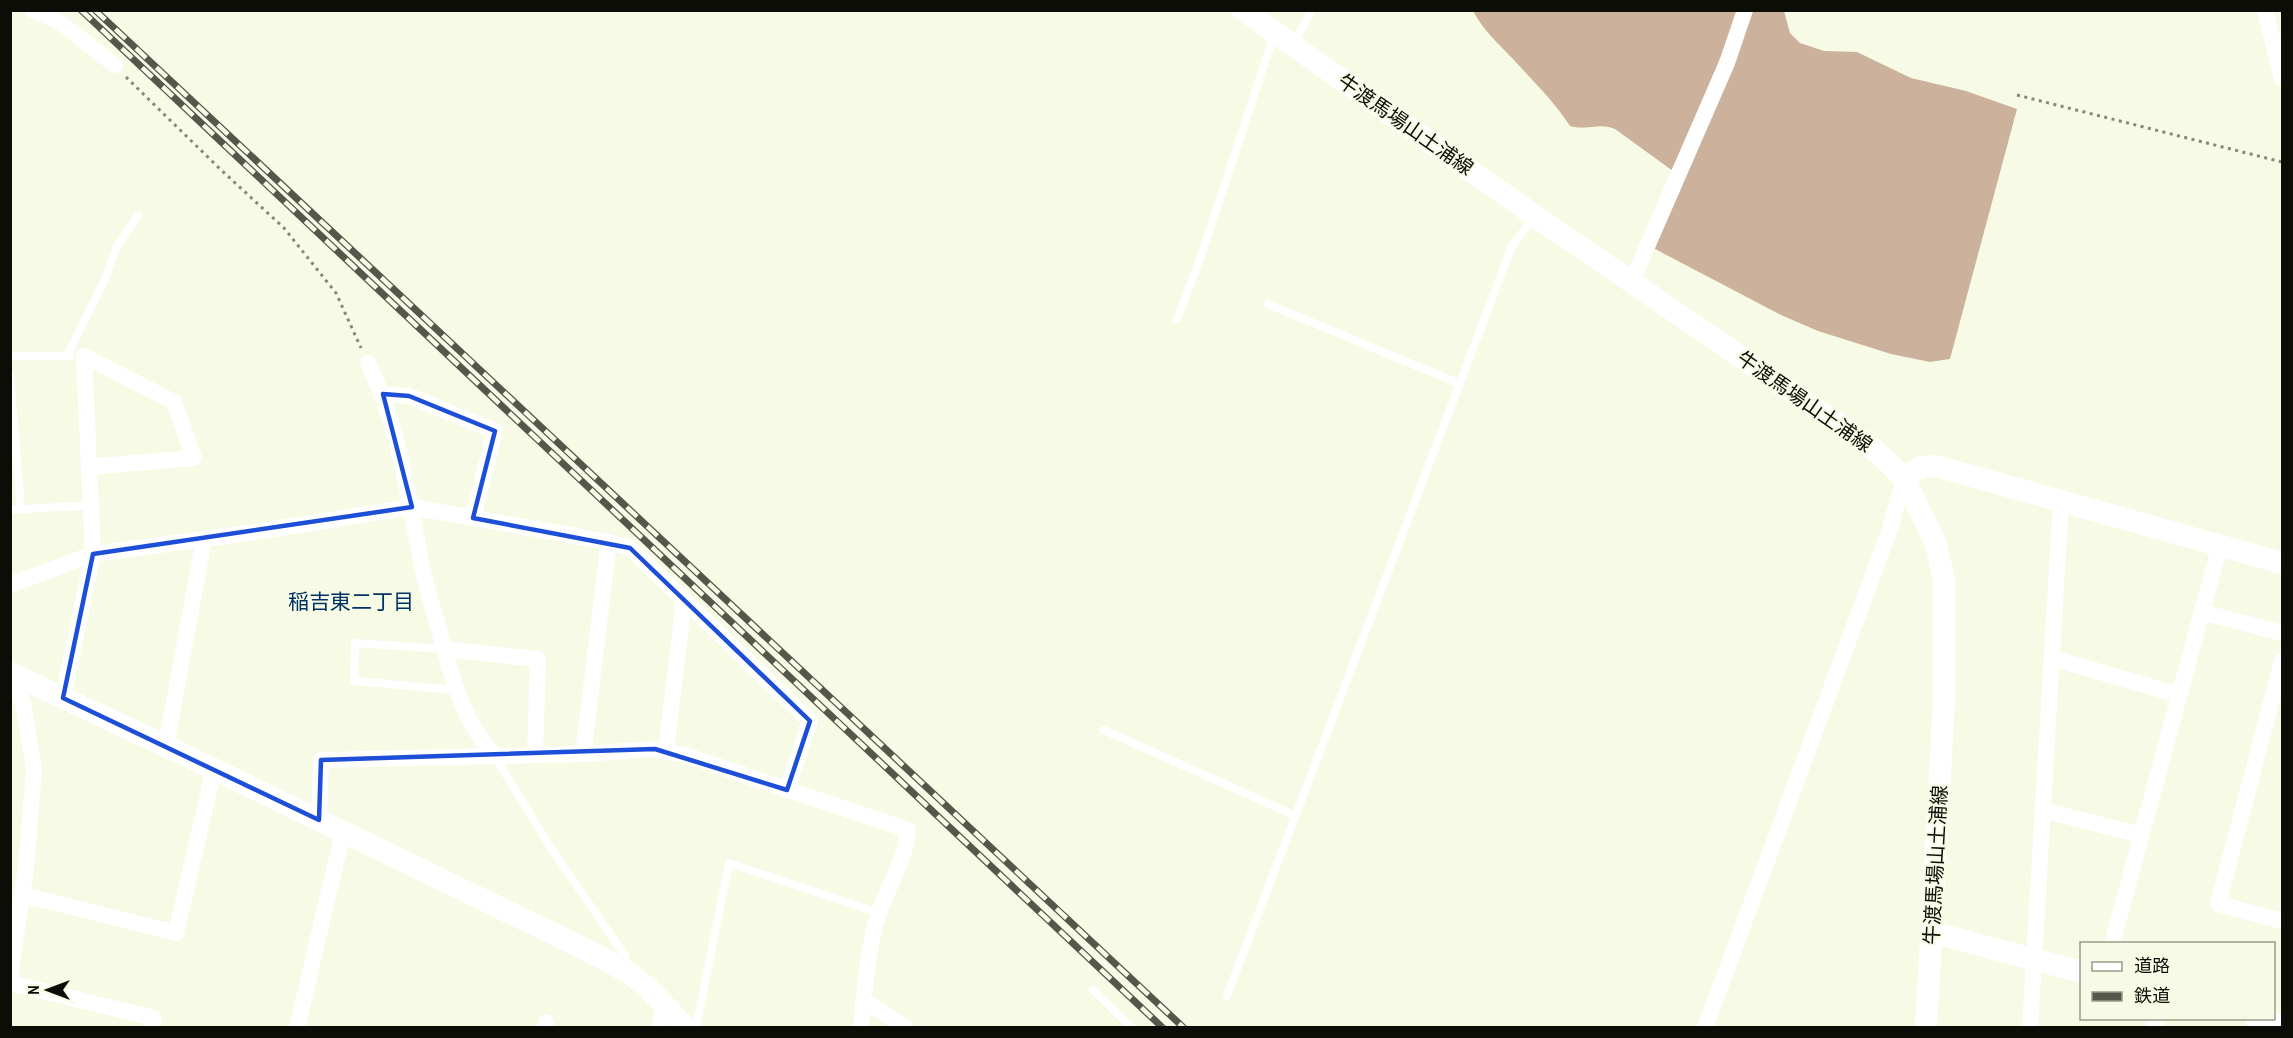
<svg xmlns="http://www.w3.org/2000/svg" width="2293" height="1038" font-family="'Archivo Narrow','Noto Sans JP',sans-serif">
<rect width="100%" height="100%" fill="#f7fbe5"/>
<!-- forest -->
<g fill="#ccb29d">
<path d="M1473 11H1740L1673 171 1615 129C1598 122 1588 131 1570 126 1554 101 1532 80 1512 58 1496 41 1484 31 1473 11Z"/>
<path d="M1753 11H1784L1790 33 1800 43 1824 51 1857 52 1911 78 1966 91 2017 109 1950 359 1930 362 1891 354 1818 331 1781 315 1655 249V242Z"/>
</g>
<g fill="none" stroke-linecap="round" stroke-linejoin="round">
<!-- path -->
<g stroke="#858778" stroke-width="3" stroke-dasharray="3 4.5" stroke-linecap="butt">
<path d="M126 77 220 169 284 228 336 293 361 348"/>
<path d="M2017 95 2282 162"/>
</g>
<!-- lane -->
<g stroke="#fff" stroke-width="8">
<path d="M1293 44 1312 10"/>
<path d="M1268 304 1460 384"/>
<path d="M1177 319 1199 262 1274 35"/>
<path d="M10 356H70"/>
<path d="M67 356 105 279 117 246 138 216"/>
<path d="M10 375 21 509"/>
<path d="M10 510 91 505"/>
<path d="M444 649 355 643 354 681 455 690"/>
<path d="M1104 730 1296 816"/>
<path d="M495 757 551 848 625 956 626 966"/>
<path d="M1093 990 1132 1028"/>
<path d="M1227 996 1512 246 1535 216"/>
<path d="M696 1028 729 863 879 913"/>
</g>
<!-- street -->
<g stroke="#fff" stroke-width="16">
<path d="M32 10 58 21 115 65"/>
<path d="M2265 10 2282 78"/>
<path d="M1632 281 1727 63 1745 10"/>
<path d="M84 356 174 402 194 458 89 467"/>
<path d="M368 363C399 426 408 498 422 566 427 590 435 614 441 637 453 681 463 722 495 756"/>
<path d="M383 394 409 396 495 431 473 518"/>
<path d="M10 585 93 554 248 533 412 507 609 542 630 548 810 721 787 790"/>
<path d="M2202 612 2282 633"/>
<path d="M444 649 538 659 535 755"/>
<path d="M2052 658 2179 695"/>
<path d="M2282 661 2218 904 2282 921"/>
<path d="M10 678 23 702 34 770 26 867 10 977"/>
<path d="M63 698 93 554 84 356"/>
<path d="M166 746 204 539"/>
<path d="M666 751 684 600"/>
<path d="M583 754 609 542"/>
<path d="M2043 810 2141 835"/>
<path d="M319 820 321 760 583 754 655 749 688 756 908 830C906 860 888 885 879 913 867 949 865 989 861 1028"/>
<path d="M23 895 176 933 214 769"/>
<path d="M2112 944 2220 545"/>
<path d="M10 983 154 1018 151 1028"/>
<path d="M864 1000 906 1028"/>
<path d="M297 1028 343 832"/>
<path d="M545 1028 546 1022"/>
<path d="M659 1028 664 1004"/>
<path d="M1705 1028 1890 529 1904 478"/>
<path d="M2030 1028 2061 500"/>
<path d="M2154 1028 2156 1018"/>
</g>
<!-- secondary -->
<g stroke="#fff" stroke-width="22">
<path d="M1243 10 1535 216 1843 427 1875 450 1904 478 1936 544 1944 580V701L1926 1028"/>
<path d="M1904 478 1921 467 1936 466 2282 563"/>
<path d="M10 673 166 746 587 950 626 971 647 987 686 1028"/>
<path d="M1931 932 2082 972"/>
<path d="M2256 1018 2282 1026"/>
</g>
<defs>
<g id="rail">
<path d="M81 10 1163 1028"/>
<path d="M95 10 1184 1028"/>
</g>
</defs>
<!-- rail casing -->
<use href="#rail" stroke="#55574b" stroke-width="7"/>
<!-- rail -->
<use href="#rail" stroke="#f7fbe5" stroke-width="4.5" stroke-dasharray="14" stroke-linecap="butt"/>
</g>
<!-- marked area -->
<path fill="none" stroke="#1d4ed8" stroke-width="4.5" stroke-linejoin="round" d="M383 394 409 396 495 431 473 518 630 548 810 721 787 790 655 749 321 760 319 820 63 698 93 554 412 507Z"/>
<g text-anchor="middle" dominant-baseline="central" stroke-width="4.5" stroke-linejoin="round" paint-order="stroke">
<!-- street labels -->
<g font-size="20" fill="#0c0d06" stroke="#f7fbe5">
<text transform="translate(1406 124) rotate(35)">牛渡馬場山土浦線</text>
<text transform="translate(1805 401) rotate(35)">牛渡馬場山土浦線</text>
<text transform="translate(1935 865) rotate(-87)">牛渡馬場山土浦線</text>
</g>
<!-- neighbourhood labels -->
<g font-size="21" fill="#003364" stroke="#f7fbe5">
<text x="351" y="601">稲吉東二丁目</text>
</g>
</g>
<!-- border -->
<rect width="2293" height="1038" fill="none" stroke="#0c0d06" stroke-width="24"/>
<!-- legend -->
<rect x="2080" y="942" width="195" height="78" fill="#f7fbe5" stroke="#999c8c" stroke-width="1.5"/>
<rect x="2092" y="962" width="30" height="9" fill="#ffffff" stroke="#999c8c" stroke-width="1.5"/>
<text x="2134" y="972" font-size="18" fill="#0c0d06">道路</text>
<rect x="2092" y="992" width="30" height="9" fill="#55574b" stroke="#999c8c" stroke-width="1.5"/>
<text x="2134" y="1002" font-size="18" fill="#0c0d06">鉄道</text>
<!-- north arrow -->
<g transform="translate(48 990) rotate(270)" stroke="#f7fbe5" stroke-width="4.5" paint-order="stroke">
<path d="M0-4.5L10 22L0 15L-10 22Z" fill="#0c0d06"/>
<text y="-9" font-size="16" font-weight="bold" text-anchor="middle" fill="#0c0d06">N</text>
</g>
</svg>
